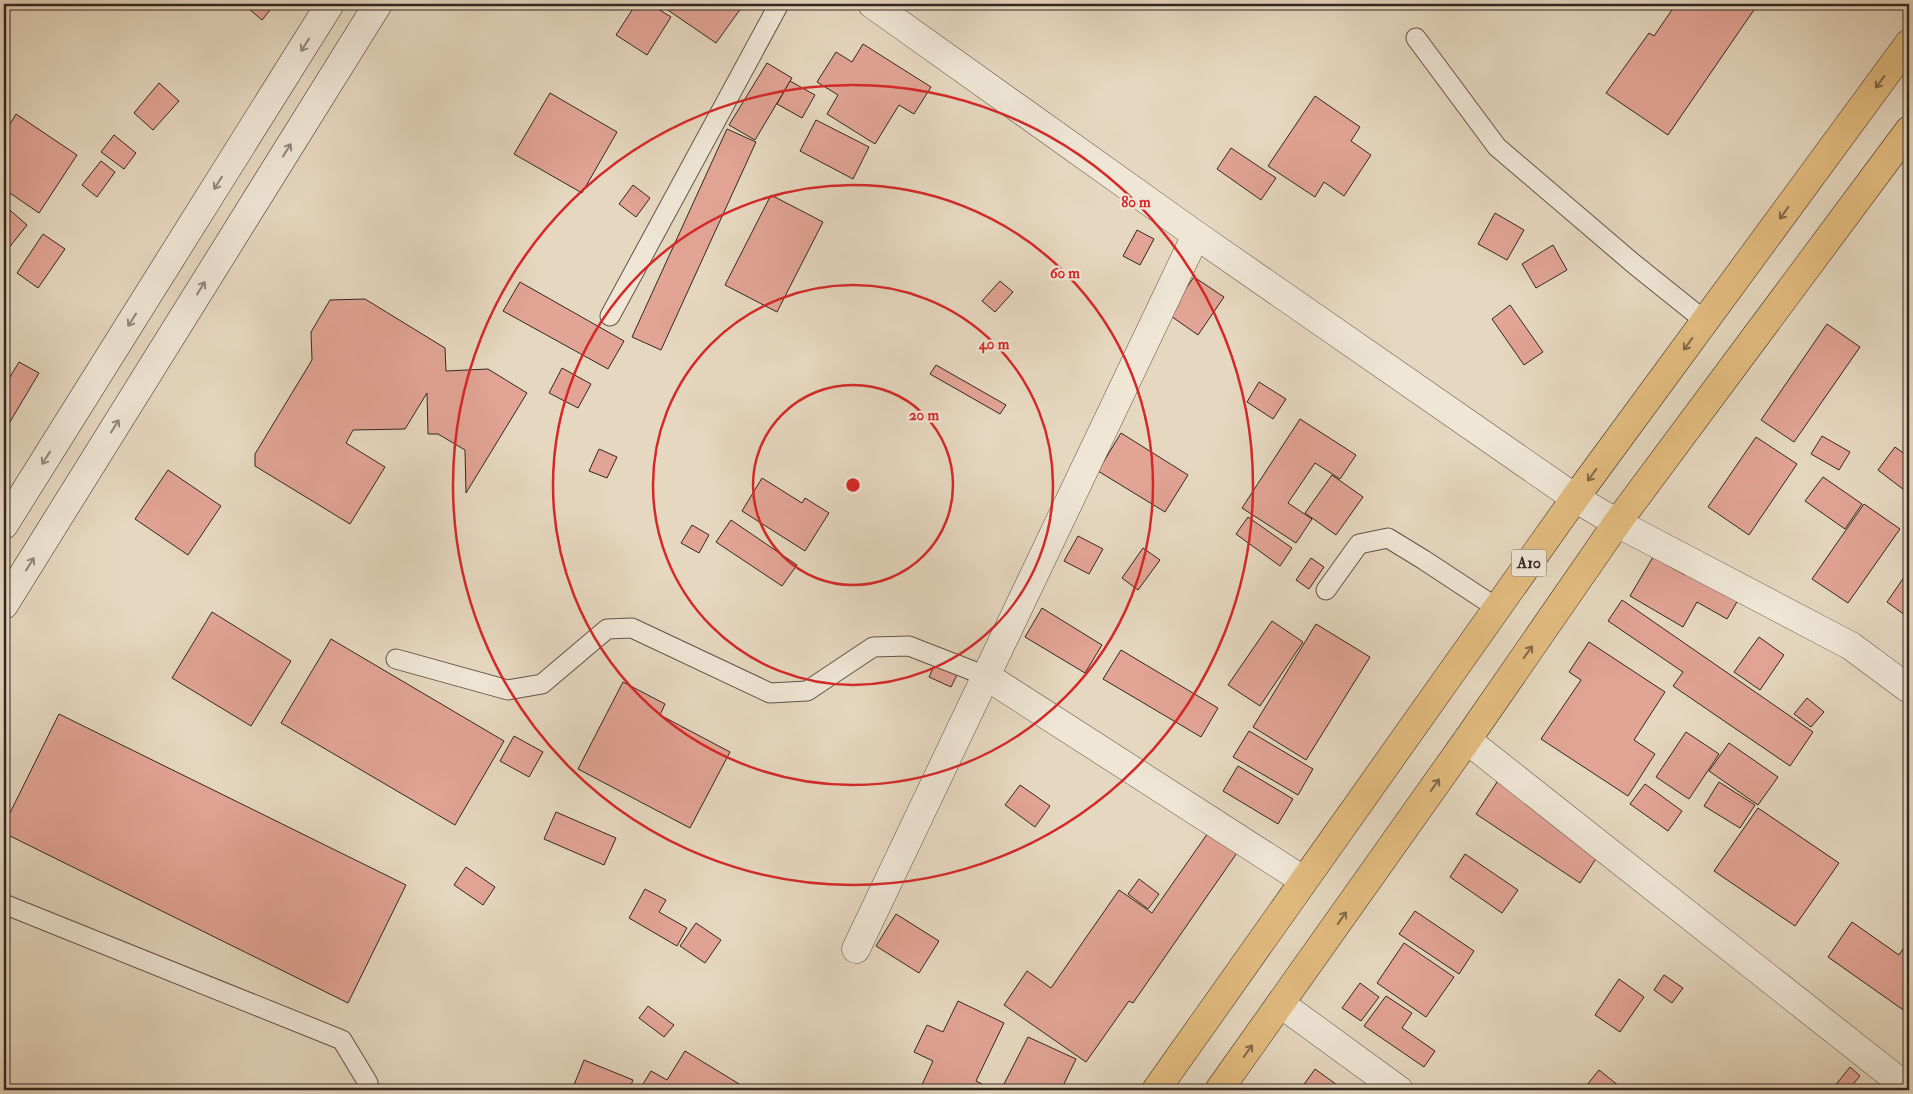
<svg xmlns="http://www.w3.org/2000/svg" width="1913" height="1094" font-family="'IM FELL Double Pica',serif">
<rect width="100%" height="100%" fill="#e6d8c0"/>
<filter id="stains"><feTurbulence type="fractalNoise" baseFrequency=".004" numOctaves="4"/><feColorMatrix values="0 0 0 0 .2 0 0 0 0 .09 0 0 0 0 .02 0 0 0 .5 -.17"/></filter>
<radialGradient id="worn" r=".72"><stop offset=".6" stop-color="#630" stop-opacity="0"/><stop offset="1" stop-color="#630" stop-opacity=".3"/></radialGradient>
<!-- building -->
<g fill="#e2a495" stroke="#332720">
<path d="M243 4H275L262 20Z"/>
<path d="M636 4H650L671 17 647 55 616 35Z"/>
<path d="M659 4H744L716 43Z"/>
<path d="M1676 4H1758L1668 135 1606 93 1649 33 1654 36Z"/>
<path d="M863 44 931 87 914 114 899 105 875 144 827 114 838 95 817 82 836 52 852 62Z"/>
<path d="M767 63 792 78 755 140 729 125Z"/>
<path d="M790 81 815 95 802 118 777 104Z"/>
<path d="M159 83 179 101 153 130 134 113Z"/>
<path d="M550 93 617 132 582 193 514 154Z"/>
<path d="M1315 96 1360 127 1351 141 1371 155 1344 196 1324 182 1315 197 1268 166Z"/>
<path d="M16 114 77 155 39 213 4 189V134Z"/>
<path d="M816 120 869 147 853 179 800 151Z"/>
<path d="M727 129 756 142 661 350 632 337Z"/>
<path d="M114 135 136 153 124 169 101 152Z"/>
<path d="M1231 148 1276 178 1261 200 1217 169Z"/>
<path d="M101 161 115 172 97 197 82 185Z"/>
<path d="M633 185 650 198 636 217 619 204Z"/>
<path d="M771 195 823 222 777 312 725 285Z"/>
<path d="M4 205 27 225 8 249 4 245Z"/>
<path d="M1495 213 1524 230 1507 260 1478 244Z"/>
<path d="M1137 230 1154 239 1140 265 1123 256Z"/>
<path d="M43 234 65 249 38 288 17 273Z"/>
<path d="M1553 245 1567 270 1536 288 1522 264Z"/>
<path d="M1194 277 1224 297 1198 335 1168 314Z"/>
<path d="M1000 281 1013 292 995 312 982 301Z"/>
<path d="M520 282 624 341 608 369 503 311Z"/>
<path d="M365 299 445 348 446 371 488 369 527 393 466 493 465 450 438 434H428L427 393 405 429 353 430 346 443 385 467 350 524 255 466V454L312 360 311 332 330 300Z"/>
<path d="M1510 305 1543 352 1524 365 1492 319Z"/>
<path d="M1827 324 1860 347 1794 442 1761 420Z"/>
<path d="M19 362 39 373 4 432V387Z"/>
<path d="M936 365 1006 405 1000 414 930 374Z"/>
<path d="M562 368 591 384 578 408 549 393Z"/>
<path d="M1259 382 1286 399 1273 419 1247 402Z"/>
<path d="M1300 419 1356 455 1340 479 1315 463 1288 503 1312 519 1296 543 1242 508Z"/>
<path d="M1121 433 1188 475 1165 512 1098 471Z"/>
<path d="M1822 436 1850 452 1839 470 1811 454Z"/>
<path d="M1756 437 1797 464 1749 535 1708 507Z"/>
<path d="M1895 447 1909 457 1908 493 1878 470Z"/>
<path d="M599 449 617 457 607 478 589 471Z"/>
<path d="M168 470 221 506 188 555 135 519Z"/>
<path d="M1332 475 1363 497 1336 535 1305 513Z"/>
<path d="M1823 477 1862 504 1845 529 1805 501Z"/>
<path d="M762 478 802 503 805 498 829 513 805 551 742 511Z"/>
<path d="M1864 504 1900 529 1848 603 1812 579Z"/>
<path d="M1248 517 1292 548 1280 566 1236 534Z"/>
<path d="M731 520 797 565 782 586 716 542Z"/>
<path d="M692 525 709 535 699 553 681 543Z"/>
<path d="M1078 536 1103 549 1089 574 1064 561Z"/>
<path d="M1143 548 1160 560 1138 590 1122 578Z"/>
<path d="M1653 557 1685 575 1690 566 1741 595 1727 619 1697 602 1683 627 1630 596Z"/>
<path d="M1311 558 1324 567 1309 589 1296 580Z"/>
<path d="M1909 570V618L1887 602Z"/>
<path d="M1622 600 1813 732 1790 766 1673 686 1683 672 1608 621Z"/>
<path d="M1042 608 1102 645 1085 673 1025 637Z"/>
<path d="M212 612 291 661 251 726 172 678Z"/>
<path d="M1272 621 1303 642 1260 706 1228 685Z"/>
<path d="M1316 624 1370 657 1306 760 1253 727Z"/>
<path d="M1759 637 1784 655 1760 690 1734 672Z"/>
<path d="M331 639 504 741 455 825 281 723Z"/>
<path d="M1589 642 1665 692 1634 740 1655 754 1628 796 1541 739 1581 680 1569 672Z"/>
<path d="M1121 650 1218 708 1201 737 1103 679Z"/>
<path d="M939 655 962 665 951 687 929 677Z"/>
<path d="M623 682 665 704 660 715 730 752 690 828 578 769Z"/>
<path d="M1807 698 1824 712 1811 727 1794 714Z"/>
<path d="M59 714 406 885 348 1003 4 833V825Z"/>
<path d="M1249 731 1313 769 1298 795 1233 757Z"/>
<path d="M1686 732 1719 754 1689 799 1656 777Z"/>
<path d="M514 736 543 752 529 777 500 761Z"/>
<path d="M1729 743 1778 777 1758 805 1709 771Z"/>
<path d="M1238 766 1293 799 1278 824 1223 791Z"/>
<path d="M1501 776 1605 845 1580 883 1476 814Z"/>
<path d="M1719 782 1755 805 1740 828 1704 806Z"/>
<path d="M1645 784 1682 811 1668 831 1630 804Z"/>
<path d="M1020 785 1050 806 1035 827 1005 805Z"/>
<path d="M1758 808 1839 863 1795 926 1714 871Z"/>
<path d="M556 812 616 838 604 865 544 839Z"/>
<path d="M1210 830 1239 850 1133 1003 1129 1001 1086 1062 1004 1005 1027 971 1051 988 1119 890 1152 913Z"/>
<path d="M1465 854 1518 890 1502 913 1450 877Z"/>
<path d="M466 867 495 887 483 905 454 885Z"/>
<path d="M1139 879 1159 894 1148 909 1128 894Z"/>
<path d="M645 889 666 900 659 912 687 928 677 946 629 918Z"/>
<path d="M1415 911 1474 951 1459 974 1399 934Z"/>
<path d="M896 914 939 941 919 973 876 946Z"/>
<path d="M1852 922 1899 955 1909 940V1014L1828 957Z"/>
<path d="M696 923 721 940 705 963 680 946Z"/>
<path d="M1404 943 1454 977 1426 1017 1377 983Z"/>
<path d="M1664 975 1683 988 1672 1003 1654 990Z"/>
<path d="M1619 979 1644 997 1620 1032 1595 1015Z"/>
<path d="M1360 983 1379 997 1361 1021 1342 1008Z"/>
<path d="M1386 996 1412 1013 1402 1028 1435 1051 1424 1067 1364 1026Z"/>
<path d="M958 1001 1004 1023 976 1081 994 1090H923L920 1089 933 1061 914 1052 927 1025 943 1032Z"/>
<path d="M648 1006 674 1025 664 1037 639 1018Z"/>
<path d="M1028 1037 1076 1059 1061 1090H1001Z"/>
<path d="M685 1051 749 1090H643L640 1089 651 1071 667 1080Z"/>
<path d="M584 1060 633 1080 629 1090H572Z"/>
<path d="M1850 1067 1860 1076 1848 1090H1838L1834 1087Z"/>
<path d="M1315 1069 1344 1090H1300Z"/>
<path d="M1599 1070 1624 1090H1583Z"/>
<path d="M1506 1084 1515 1090H1502Z"/>
</g>
<g fill="none" stroke-linecap="round" stroke-linejoin="round">
<defs>
<g id="service">
<path d="M1416 38 1497 147 1634 264 1705 321"/>
<path d="M610 316 779 4"/>
<path d="M1326 590 1359 544 1388 538 1424 560 1497 608"/>
<path d="M396 659 508 690 542 684 607 629 632 628 770 693 807 691 873 647 909 646 986 676"/>
<path d="M4 904 342 1040 368 1083 369 1090"/>
</g>
<g id="minor">
<path d="M872 4 1196 235 1575 498 1617 523 1851 646 1909 689"/>
<path d="M986 676 1303 880"/>
<path d="M1467 740 1909 1089"/>
<path d="M856 949 1196 235"/>
<path d="M1281 1004 1399 1090"/>
</g>
<g id="secondary">
<path d="M4 525 330 4"/>
<path d="M4 605 378 4"/>
</g>
<g id="trunk">
<path d="M1156 1090 1575 498 1909 43"/>
<path d="M1219 1090 1467 740 1617 523 1909 130"/>
</g>
</defs>
<!-- service casing -->
<use href="#service" stroke="#605348" stroke-width="21"/>
<!-- minor casing -->
<use href="#minor" stroke="#605348" stroke-width="29"/>
<!-- secondary casing -->
<use href="#secondary" stroke="#332720" stroke-width="29"/>
<!-- trunk casing -->
<use href="#trunk" stroke="#332720" stroke-width="29"/>
<!-- service -->
<use href="#service" stroke="#efe6d6" stroke-width="19"/>
<!-- minor -->
<use href="#minor" stroke="#efe6d6" stroke-width="28"/>
<!-- secondary -->
<use href="#secondary" stroke="#efe6d6" stroke-width="28"/>
<!-- trunk -->
<use href="#trunk" stroke="#e3bc80" stroke-width="28"/>
</g>
<!-- one-way arrows -->
<defs><path id="oneway-shaft" d="M-6 0H5M1.5-3L5.5 0L1.5 3" fill="none" stroke-width="1.6" stroke-linecap="round" stroke-linejoin="round" transform="scale(1.25)"/></defs>
<g stroke="#91867b">
<use href="#oneway-shaft" transform="translate(305 45) rotate(122)"/>
<use href="#oneway-shaft" transform="translate(287 150) rotate(-58)"/>
<use href="#oneway-shaft" transform="translate(218 183) rotate(122)"/>
<use href="#oneway-shaft" transform="translate(201 288) rotate(-58)"/>
<use href="#oneway-shaft" transform="translate(132 320) rotate(122)"/>
<use href="#oneway-shaft" transform="translate(115 426) rotate(-58)"/>
<use href="#oneway-shaft" transform="translate(46 458) rotate(122)"/>
<use href="#oneway-shaft" transform="translate(30 564) rotate(-58)"/>
</g>
<g stroke="#826a4b">
<use href="#oneway-shaft" transform="translate(1880 82) rotate(126)"/>
<use href="#oneway-shaft" transform="translate(1784 213) rotate(126)"/>
<use href="#oneway-shaft" transform="translate(1688 344) rotate(126)"/>
<use href="#oneway-shaft" transform="translate(1592 475) rotate(126)"/>
<use href="#oneway-shaft" transform="translate(1528 652) rotate(-55)"/>
<use href="#oneway-shaft" transform="translate(1435 785) rotate(-55)"/>
<use href="#oneway-shaft" transform="translate(1342 918) rotate(-55)"/>
<use href="#oneway-shaft" transform="translate(1248 1051) rotate(-54)"/>
</g>
<!-- distance rings -->
<g fill="none" stroke="#d62828" stroke-width="2.5">
<circle cx="853" cy="485" r="100"/>
<circle cx="853" cy="485" r="200"/>
<circle cx="853" cy="485" r="300"/>
<circle cx="853" cy="485" r="400"/>
</g>
<g text-anchor="middle" dominant-baseline="central" stroke-width="4.5" stroke-linejoin="round" paint-order="stroke">
<!-- shield labels -->
<rect fill="#efe6d6" stroke="#6b6057" stroke-width="1" x="1511.5" y="549.5" width="35" height="27" rx="4"/>
<g font-size="16" font-weight="bold" fill="#332720">
<text x="1529" y="563">A10</text>
</g>
</g>
<circle cx="853" cy="485" r="8" fill="#d62828" stroke="#efe6d6" stroke-width="2.5"/>
<g font-size="15" text-anchor="middle" font-weight="bold" fill="#d62828" stroke="#efe6d6" stroke-width="4.5" stroke-linejoin="round" paint-order="stroke">
<text x="1136" y="207">80 m</text>
<text x="1065" y="278">60 m</text>
<text x="994" y="349">40 m</text>
<text x="924" y="420">20 m</text>
</g>
<!-- margin -->
<rect width="1913" height="1094" fill="none" stroke="#e6d8c0" stroke-width="20"/>
<rect x="5" y="5" width="1903" height="1084" fill="none" stroke="#332720" stroke-width="2.5"/>
<rect x="10" y="10" width="1893" height="1074" fill="none" stroke="#332720"/>
<rect width="100%" height="100%" filter="url(#stains)"/>
<rect width="100%" height="100%" fill="url(#worn)"/>
</svg>
